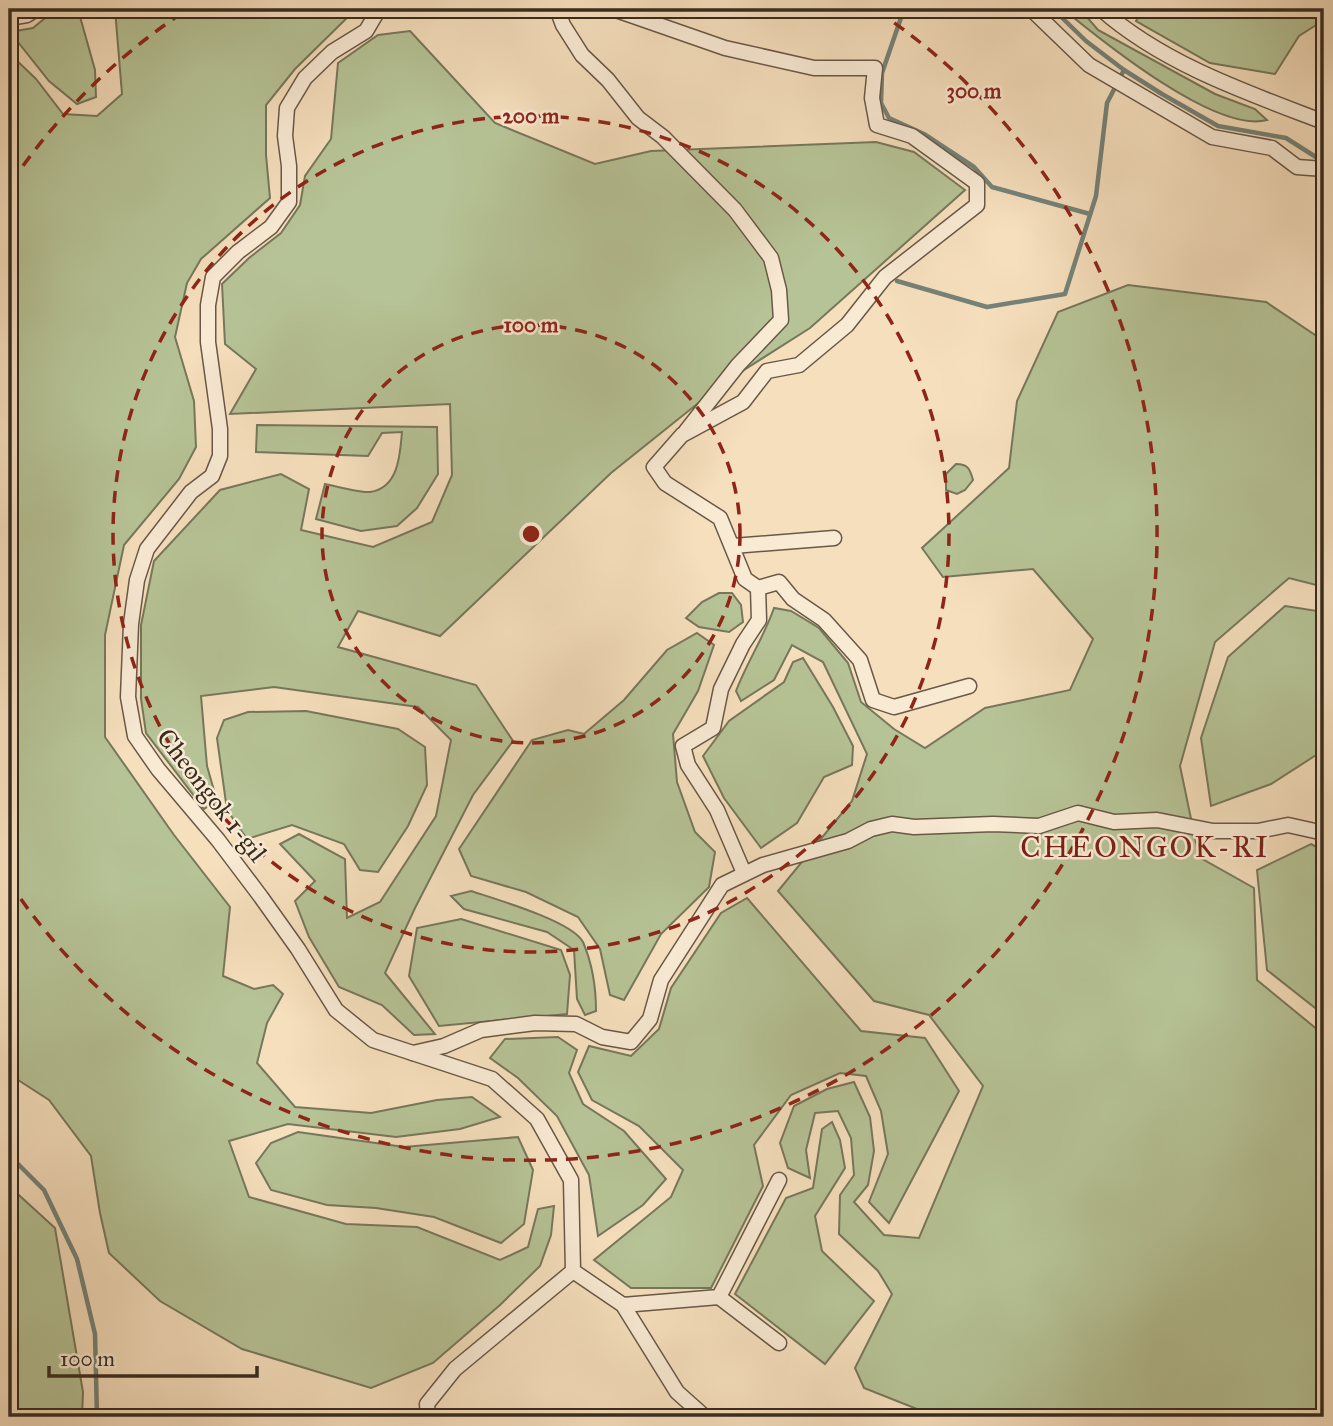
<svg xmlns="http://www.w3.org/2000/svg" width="1333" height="1426" font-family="'IM FELL Great Primer',serif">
<rect width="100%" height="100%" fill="#f6dfbd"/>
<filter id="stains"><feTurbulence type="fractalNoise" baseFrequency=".00286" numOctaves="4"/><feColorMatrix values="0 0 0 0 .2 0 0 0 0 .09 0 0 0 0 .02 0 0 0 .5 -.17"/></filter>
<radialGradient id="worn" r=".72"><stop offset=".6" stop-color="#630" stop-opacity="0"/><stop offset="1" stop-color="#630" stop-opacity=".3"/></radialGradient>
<!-- green -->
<g fill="#b6c396" stroke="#77775b" stroke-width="2">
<path d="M56 9H81L79 13 95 70 96 97 77 104 49 81 10 32 33 28Z"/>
<path d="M115 9H356L295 69 266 105V155L270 198 201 259 187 283 175 337 194 401 196 447 179 479 124 545 105 635V737L174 835 230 907 223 976 254 989 273 985 283 994 267 1023 257 1063 295 1107 371 1113 437 1100 472 1097 500 1117 460 1129 396 1137 288 1124 229 1141 249 1197 346 1224 417 1227 500 1260 528 1247 538 1209 554 1206 551 1235 540 1266 500 1305 433 1363 371 1388 242 1349 160 1301 109 1253 100 1213 91 1156 49 1100 15 1078 9 1080V53L36 79 63 114 97 116 122 94Z"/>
<path d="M1063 9H1080L1098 30 1215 94 1255 109 1267 120C1216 134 1102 41 1063 9Z"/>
<path d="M1142 9H1324V20L1299 36 1275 74 1210 63 1136 21Z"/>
<path d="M410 31 495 123 595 164 651 151 876 142 914 152 965 190 810 328 722 384 611 473 440 636 358 611 338 647 476 685 513 741 473 795 415 908 385 973 435 1034 414 1035 382 1005 339 987 309 937 295 901 315 881 280 844 299 834 345 859 347 918 380 902 436 816 451 740 418 707 274 687 201 696 207 766 217 801 204 809 146 733 141 699V625L154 561 220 490 281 474 309 489 301 530 373 547 432 522 452 475 450 404 230 414 256 369 225 344 222 284 249 258 281 233 300 205 305 176 331 139 338 63 378 35Z"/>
<path d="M1128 285 1266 302 1324 341V587L1289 578 1215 642 1180 766 1199 857 1254 888 1257 980 1324 1035V1417H937L864 1388 855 1368 892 1294 878 1271 839 1234 840 1195 854 1175 851 1138 838 1111 815 1113 806 1150 810 1178 788 1168 780 1143 794 1106 827 1089 854 1082 870 1117 874 1151 868 1185 854 1202 884 1235 919 1238 983 1086 929 1015 874 1001 778 891 852 801 867 754 823 662 792 645 774 680 741 701 736 691C747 662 764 637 774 608L791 611 819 628 848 663 861 702 894 729 925 748 985 708 1070 690 1093 639 1033 569 943 577 922 548 1009 468 1017 401 1058 312Z"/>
<path d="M257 425 437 427 438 474 417 508 397 526 361 531 316 519 325 484C336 486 359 493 370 492 399 488 400 454 402 432L382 433 368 456 256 452Z"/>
<path d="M956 464C968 464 970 469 973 480L965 490 957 494 946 490V474Z"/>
<path d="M719 593H732L741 605 743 622 729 632 699 627 686 618 702 602Z"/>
<path d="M1285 606 1324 612V750L1271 784 1211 806 1201 738 1228 657Z"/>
<path d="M697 633 714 645 698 691 673 734 677 782 695 832 715 852 709 887 661 934 624 1000 610 995 600 949 578 917 526 892 471 876 459 849 532 740 568 730 584 734 624 700 667 650Z"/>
<path d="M803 658 833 707 853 746 852 765 824 777 797 823 761 848 724 798 703 756 729 721 784 682 793 662Z"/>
<path d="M306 711 398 729 425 747 427 785 408 826 378 872 360 870 344 844 292 825 247 839 227 810 217 738 224 720 248 712Z"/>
<path d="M1311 844 1324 851V909L1320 914 1324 951V1015L1267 970 1257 870Z"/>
<path d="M471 891C495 899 572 921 583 942 592 963 596 989 596 1011L585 1015 577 999 574 950 547 932 464 909 451 896Z"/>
<path d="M747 898 861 1031 925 1038 959 1091 889 1223 869 1202 888 1154 881 1111 866 1076 840 1073 791 1095 754 1145 763 1186 711 1288H631L594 1260 671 1197 683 1170 639 1126 592 1100 578 1072 589 1046 631 1056 659 1029 671 988 721 913Z"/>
<path d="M461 919 561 950 570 975 567 1014 439 1026 409 976 417 928Z"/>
<path d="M558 1037 577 1050 569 1073 583 1104 624 1131 666 1179 643 1205 598 1236 589 1175 557 1116 518 1078 490 1058 505 1039Z"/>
<path d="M832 1122 840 1140 845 1168 815 1216 822 1251 874 1301 825 1364 735 1294 786 1198 813 1188 822 1129Z"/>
<path d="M298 1132 404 1147 518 1137 533 1170 524 1224 501 1243 434 1217 376 1208 327 1205 271 1190 256 1163 271 1143Z"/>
<path d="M9 1186 55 1228 83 1392 82 1417H9Z"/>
</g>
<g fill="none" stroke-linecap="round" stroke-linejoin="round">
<!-- stream -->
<g stroke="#758278" stroke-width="4.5">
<path d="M904 9 882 73 881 103 889 118 924 134 974 167 992 187 1090 214"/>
<path d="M1053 9 1086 41 1124 70 1162 94 1218 126 1286 138 1319 159H1324"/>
<path d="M897 281 987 307 1065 294 1096 196 1107 103 1124 70"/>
<path d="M9 1155 44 1190 77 1259 95 1334 97 1417"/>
</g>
<defs>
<g id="minor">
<path d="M379 9 366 31 332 52 305 78 287 108 285 136 289 166V202L271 227 238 252 213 277 208 305V342L220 429V456L212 476 191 492 147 549 137 580 131 624 128 697 135 736 158 769 218 840 261 897 298 949 336 1010 373 1040 492 1079 537 1119 571 1180 573 1271 623 1305 677 1392 705 1417"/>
<path d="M557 9 563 25 582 55 608 80 638 118 663 137 735 210 771 258 779 290 781 320 738 365 686 431"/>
<path d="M613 9 725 48 814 68H875L872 98 877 125 912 136 977 183V205L885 277 847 325 799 365 767 371 743 402 682 435 654 467 665 483 720 518 745 579 758 588 779 582 793 599 824 620 860 660 873 700 894 707 969 686"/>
<path d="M1031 9 1089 65 1212 137 1272 148 1297 167 1324 169"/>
<path d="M1101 9C1163 64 1248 93 1324 122"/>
<path d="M9 18 27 15 36 9"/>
<path d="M733 546 834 538"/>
<path d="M744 873 717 810 688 765 683 746 713 728 721 689 743 644 759 620 758 588"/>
<path d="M413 1053 444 1046 481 1030 535 1023 576 1024 602 1037 631 1042 650 1019 661 980 722 885 763 865 848 841 871 829 892 824 914 827 993 824 1039 826 1078 813 1114 822 1157 820 1213 831H1258L1288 825 1324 833"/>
<path d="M719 1297 779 1343"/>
<path d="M623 1305 719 1297 779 1180"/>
<path d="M428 1417 427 1404 455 1369 573 1271"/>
</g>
</defs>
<!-- minor casing -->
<use href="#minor" stroke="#685847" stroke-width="17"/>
<!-- minor -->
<use href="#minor" stroke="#f9ead4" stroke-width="14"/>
</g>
<!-- distance rings -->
<g fill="none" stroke="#8f2418" stroke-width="3.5" stroke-dasharray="12 9">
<circle cx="531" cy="534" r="209"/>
<circle cx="531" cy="534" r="418"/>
<path d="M11 183A627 627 0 0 1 185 11M877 11A627 627 0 1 1 11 885"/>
</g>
<g text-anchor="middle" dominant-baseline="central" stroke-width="5" stroke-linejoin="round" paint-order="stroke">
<!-- street labels -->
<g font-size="26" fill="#382b20" stroke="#f9ead4">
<text transform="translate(212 795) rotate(52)">Cheongok 1-gil</text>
</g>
<!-- quarter labels -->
<g font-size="30" letter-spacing="2" fill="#7a1f14" stroke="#f9ead4">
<text x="1145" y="847">CHEONGOK-RI</text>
</g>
</g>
<circle cx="531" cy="534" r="10" fill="#8f2418" stroke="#f9ead4" stroke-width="3.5"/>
<g font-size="21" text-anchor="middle" font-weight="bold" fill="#8f2418" stroke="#f9ead4" stroke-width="5" stroke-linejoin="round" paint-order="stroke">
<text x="974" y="98">300 m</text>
<text x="531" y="123">200 m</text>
<text x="531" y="332">100 m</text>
</g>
<!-- margin -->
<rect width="1333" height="1426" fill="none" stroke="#f6dfbd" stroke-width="35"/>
<rect x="10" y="10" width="1312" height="1405" fill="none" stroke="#382b20" stroke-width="3.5"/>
<rect x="18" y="18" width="1298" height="1391" fill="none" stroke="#382b20" stroke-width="2"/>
<!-- scale -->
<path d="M49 1366v10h208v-10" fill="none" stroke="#382b20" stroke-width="3.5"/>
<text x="60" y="1366" font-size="21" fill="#382b20" stroke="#f9ead4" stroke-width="5" paint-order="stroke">100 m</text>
<rect width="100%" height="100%" filter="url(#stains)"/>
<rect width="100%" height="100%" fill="url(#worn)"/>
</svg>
